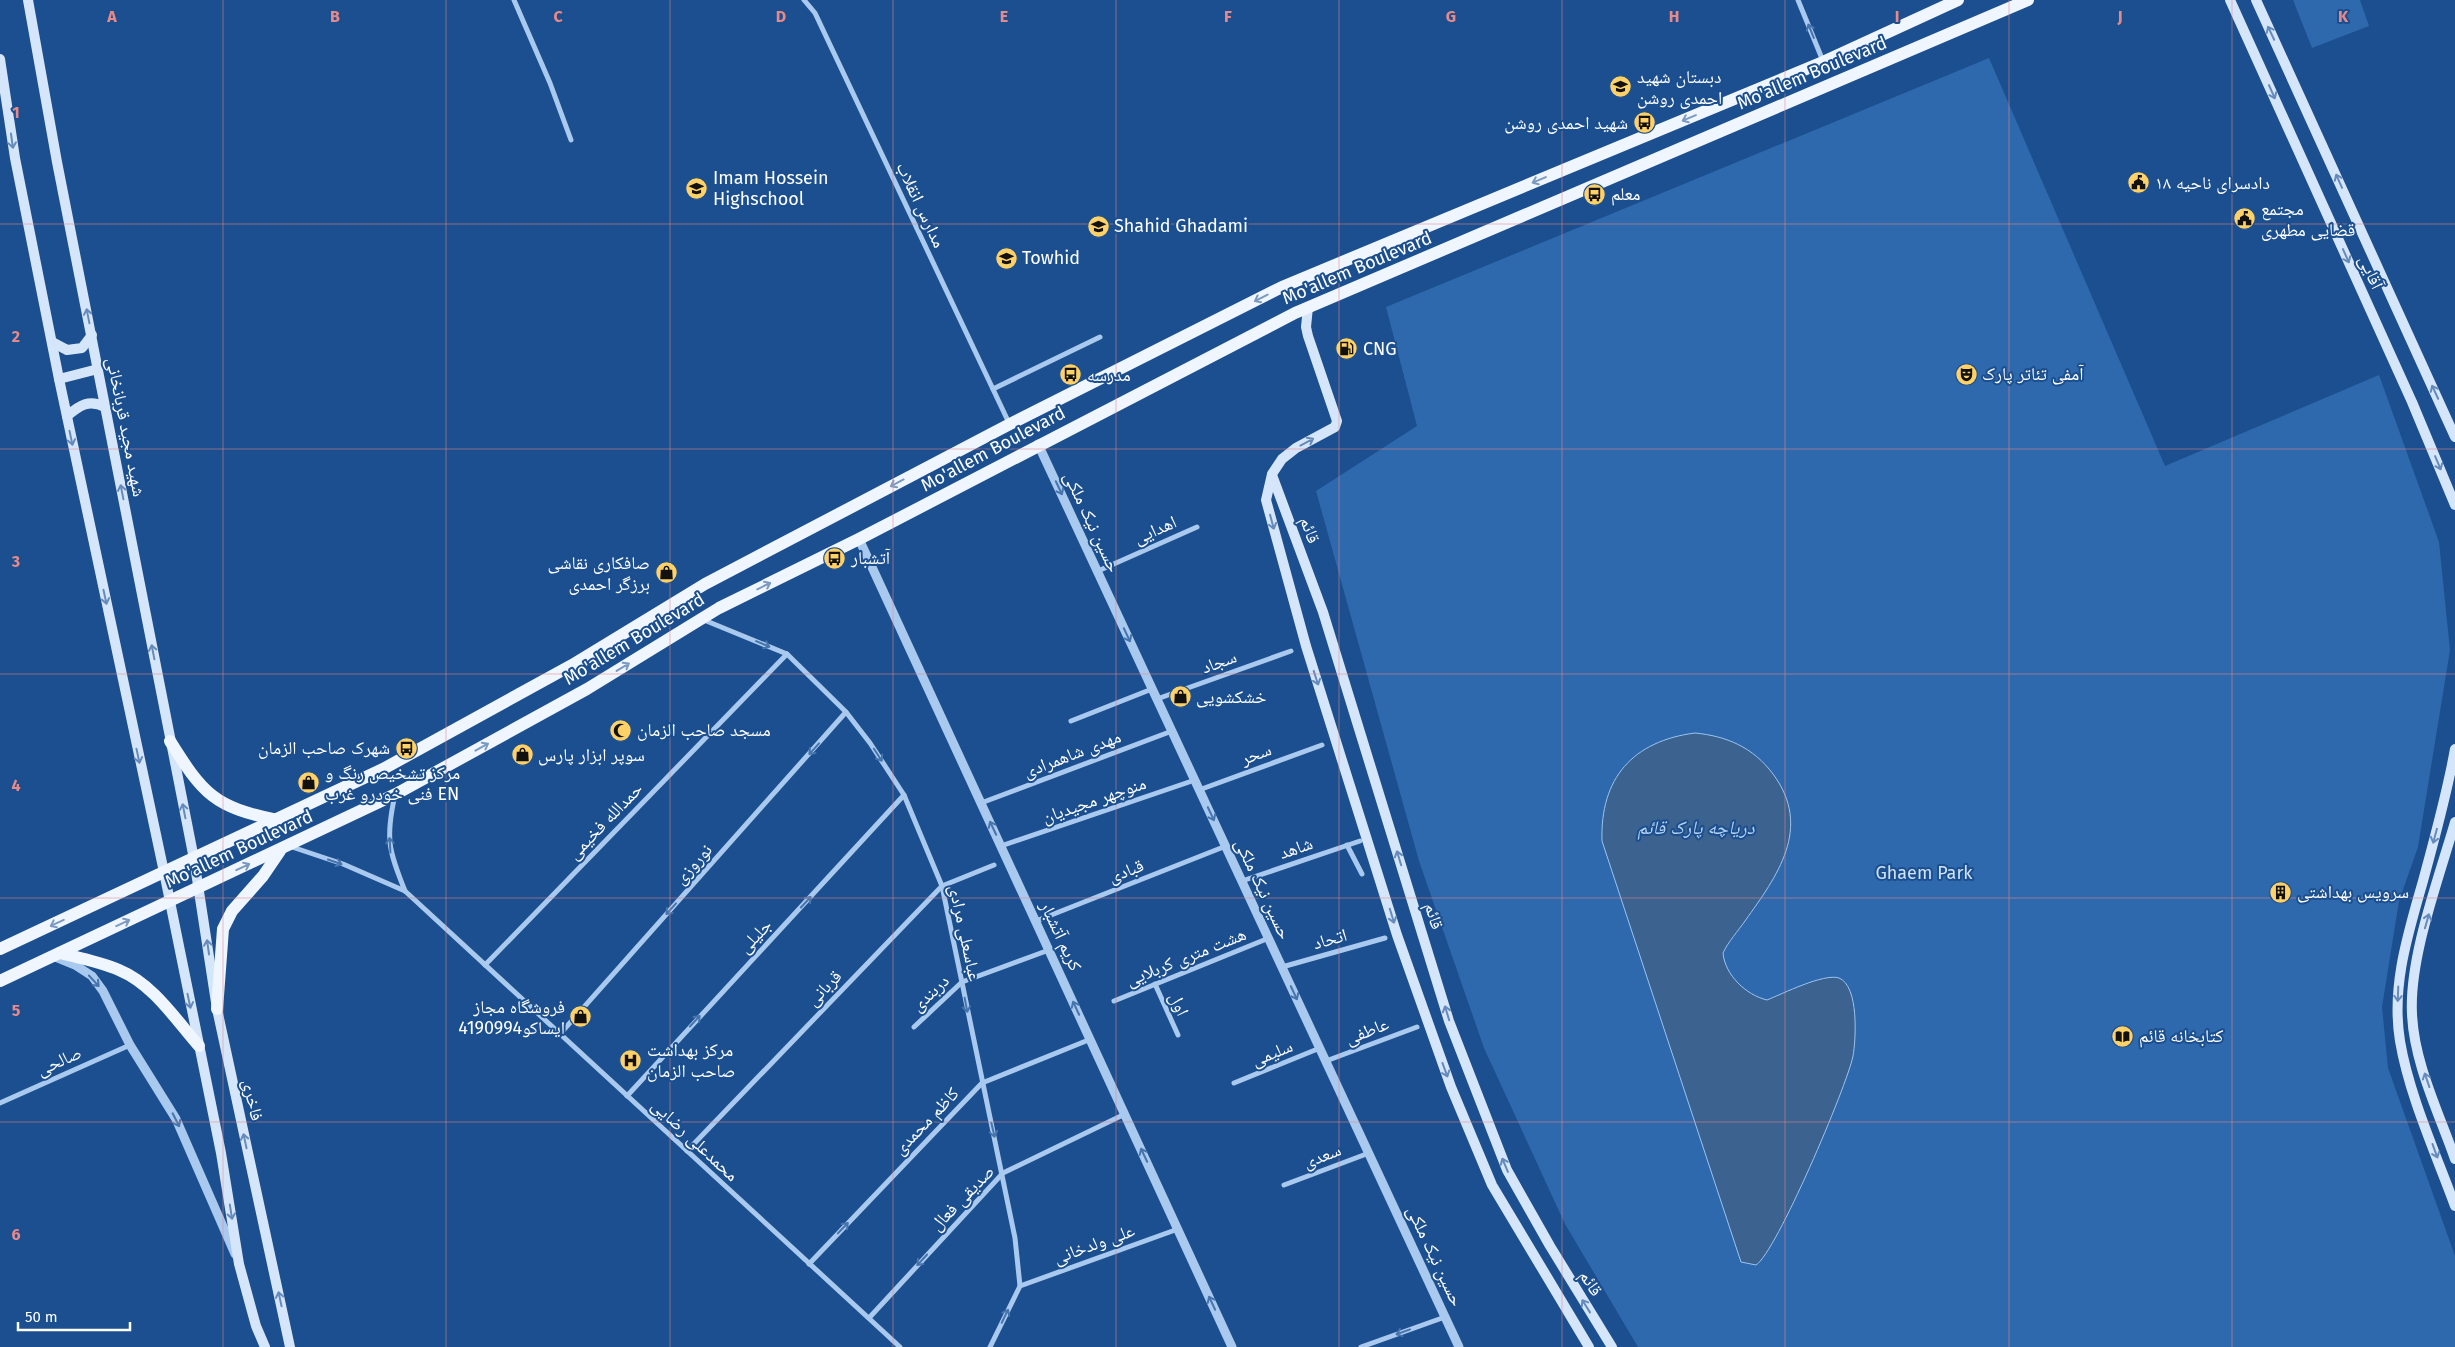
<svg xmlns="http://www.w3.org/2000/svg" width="2455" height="1347" font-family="'Fira Sans','Noto Naskh Arabic',sans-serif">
<rect width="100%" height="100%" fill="#1b4f8f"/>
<!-- green -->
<g fill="#2e69ad">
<path d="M2293 0H2360L2369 26 2312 48Z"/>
<path d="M1989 58 2165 466 2379 375 2439 542 2450 650 2418 847 2399 901 2382 1007 2388 1068 2455 1256V1347H1638L1565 1224 1484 1048 1419 861 1316 491 1417 426 1386 307Z"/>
</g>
<!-- water -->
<path fill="#3c6290" stroke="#9cc4f0" d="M1695 733C1726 736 1753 747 1773 774 1813 828 1777 876 1745 921 1738 931 1728 942 1723 953 1725 975 1746 995 1767 1000 1782 994 1824 973 1839 978 1859 986 1856 1039 1853 1056 1847 1086 1776 1253 1756 1265L1741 1262 1602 841C1600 778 1633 741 1695 733Z"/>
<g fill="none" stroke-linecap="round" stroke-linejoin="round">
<!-- minor -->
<g stroke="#a9c9ee" stroke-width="5">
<path d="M514 0 550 83 571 140"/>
<path d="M804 0 815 13 1009 423"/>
<path d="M1798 0 1823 61"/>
<path d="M993 389 1100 337"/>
<path d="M1098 571 1197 527"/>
<path d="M704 620 787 654 846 712 870 743 904 795 942 886 1015 1238 1020 1286 990 1347"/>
<path d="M1157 699 1291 651"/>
<path d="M1071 721 1152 689"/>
<path d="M1199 790 1322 745"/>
<path d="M395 795C385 839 389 851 405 891"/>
<path d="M981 803 1172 731"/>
<path d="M1347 845 1362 874"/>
<path d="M289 846 343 864 405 891 900 1347"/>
<path d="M1001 846 1195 780"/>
<path d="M1242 881 1360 841"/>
<path d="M1036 921 1226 846"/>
<path d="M485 965 787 654"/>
<path d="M1282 967 1385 938"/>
<path d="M1155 984 1178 1035"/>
<path d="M1114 1001 1269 938"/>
<path d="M914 1027 962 982 1049 950"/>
<path d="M560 1034 846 712"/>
<path d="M1326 1061 1417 1027"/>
<path d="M1234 1083 1320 1048"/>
<path d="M627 1096 904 795"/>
<path d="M0 1103 130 1045"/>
<path d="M687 1151 942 886 994 865"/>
<path d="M1284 1185 1369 1153"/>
<path d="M809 1264 982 1083 1091 1039"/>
<path d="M1020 1286 1178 1229"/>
<path d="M869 1318 1003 1173 1125 1114"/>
<path d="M1361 1347 1445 1317"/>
</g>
<!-- tertiary -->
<g stroke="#a9c9ee" stroke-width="9">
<path d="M1038 444 1459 1347"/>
<path d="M859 539 1232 1347"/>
<path d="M53 956 75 965 92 976 103 991 130 1045 176 1119 235 1254"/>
</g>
<!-- secondary -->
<g stroke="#d6e6fa" stroke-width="10">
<path d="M28 0 57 162 194 859 217 1009 290 1347"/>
<path d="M2230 0 2412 402 2455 505"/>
<path d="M2256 0 2455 437"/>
<path d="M0 59 15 158 59 379 164 872 221 1153 239 1264 256 1326 265 1347"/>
<path d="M1308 307 1306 327 1308 336 1337 421 1335 427 1296 448 1282 459 1272 474 1266 500 1306 646 1397 935 1451 1087 1492 1185 1589 1347"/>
<path d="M52 342 67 350 82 348 92 335"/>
<path d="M59 379 98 369"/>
<path d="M67 416C80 405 89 399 105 407"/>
<path d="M1272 475 1323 612 1449 1021 1507 1170 1550 1246 1612 1347"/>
<path d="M2455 749C2447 794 2435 837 2423 881 2408 934 2391 986 2400 1041 2409 1095 2436 1154 2455 1206"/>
<path d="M2455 822C2439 878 2409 957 2412 1014 2414 1063 2439 1113 2455 1159"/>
</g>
<!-- primary -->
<g stroke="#f0f6ff" stroke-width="12">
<path d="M170 741C203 794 214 807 277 820"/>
<path d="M0 949 383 769 572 665 705 584 1010 424 1282 287 1823 62 1958 0"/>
<path d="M60 953C80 958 100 962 119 970 153 984 176 1020 199 1046"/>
<path d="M0 981 396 794 587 689 719 608 859 539 1295 313 2028 0"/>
<path d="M217 1009 223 929 232 911 263 876 280 851"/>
</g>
</g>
<!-- one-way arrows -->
<defs><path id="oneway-shaft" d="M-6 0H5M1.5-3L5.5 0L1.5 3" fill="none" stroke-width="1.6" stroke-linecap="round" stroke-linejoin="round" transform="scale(1.25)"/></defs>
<g stroke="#4674ac">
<use href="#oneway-shaft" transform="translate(1811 31) rotate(-112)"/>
<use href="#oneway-shaft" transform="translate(1059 488) rotate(65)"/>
<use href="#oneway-shaft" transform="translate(1127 635) rotate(65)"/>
<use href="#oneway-shaft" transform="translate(763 644) rotate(23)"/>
<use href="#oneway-shaft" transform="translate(814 749) rotate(132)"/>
<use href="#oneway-shaft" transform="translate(878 755) rotate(57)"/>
<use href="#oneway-shaft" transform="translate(1211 814) rotate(65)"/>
<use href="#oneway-shaft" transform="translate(993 828) rotate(-115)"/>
<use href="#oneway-shaft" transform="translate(390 845) rotate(-93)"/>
<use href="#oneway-shaft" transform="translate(335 862) rotate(19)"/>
<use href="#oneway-shaft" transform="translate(806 902) rotate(-47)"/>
<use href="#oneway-shaft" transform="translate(671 909) rotate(132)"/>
<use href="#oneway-shaft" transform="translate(94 981) rotate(47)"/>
<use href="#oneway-shaft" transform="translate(1294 993) rotate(65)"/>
<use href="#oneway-shaft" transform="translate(966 1005) rotate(79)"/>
<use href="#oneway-shaft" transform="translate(1076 1008) rotate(-115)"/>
<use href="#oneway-shaft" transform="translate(695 1021) rotate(-47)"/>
<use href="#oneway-shaft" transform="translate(176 1120) rotate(63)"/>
<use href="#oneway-shaft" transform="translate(993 1130) rotate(77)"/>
<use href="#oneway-shaft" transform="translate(1144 1155) rotate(-115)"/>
<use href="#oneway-shaft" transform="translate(843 1228) rotate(-46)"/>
<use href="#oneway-shaft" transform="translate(922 1260) rotate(133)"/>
<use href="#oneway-shaft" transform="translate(1212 1303) rotate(-115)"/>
<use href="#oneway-shaft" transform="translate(1005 1316) rotate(-64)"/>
<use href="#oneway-shaft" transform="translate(1403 1332) rotate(160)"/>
</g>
<g stroke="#668bba">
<use href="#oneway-shaft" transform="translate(2271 33) rotate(-115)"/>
<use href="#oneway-shaft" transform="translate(2272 92) rotate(66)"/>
<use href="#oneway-shaft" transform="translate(12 141) rotate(82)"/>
<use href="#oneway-shaft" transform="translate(2339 181) rotate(-114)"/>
<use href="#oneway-shaft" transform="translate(2346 256) rotate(66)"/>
<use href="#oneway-shaft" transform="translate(88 316) rotate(-101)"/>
<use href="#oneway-shaft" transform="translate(2435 392) rotate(-115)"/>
<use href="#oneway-shaft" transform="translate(71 438) rotate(78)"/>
<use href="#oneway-shaft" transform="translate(1307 442) rotate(-28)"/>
<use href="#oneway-shaft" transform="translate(2438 463) rotate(67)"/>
<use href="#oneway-shaft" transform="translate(122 492) rotate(-101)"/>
<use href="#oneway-shaft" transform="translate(1272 522) rotate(75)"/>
<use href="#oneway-shaft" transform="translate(105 597) rotate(78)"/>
<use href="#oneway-shaft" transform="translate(153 652) rotate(-101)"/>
<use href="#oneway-shaft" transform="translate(1316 678) rotate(72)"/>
<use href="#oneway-shaft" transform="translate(138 756) rotate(78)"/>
<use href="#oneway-shaft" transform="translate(184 811) rotate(-101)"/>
<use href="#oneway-shaft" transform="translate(2435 836) rotate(105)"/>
<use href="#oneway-shaft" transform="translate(1399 858) rotate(-107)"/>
<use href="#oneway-shaft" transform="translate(1392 916) rotate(73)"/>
<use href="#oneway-shaft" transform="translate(2427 921) rotate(-74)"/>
<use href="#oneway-shaft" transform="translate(208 947) rotate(-98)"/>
<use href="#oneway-shaft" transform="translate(2398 994) rotate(92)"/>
<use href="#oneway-shaft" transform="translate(189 1001) rotate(78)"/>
<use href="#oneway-shaft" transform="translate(1447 1013) rotate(-107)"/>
<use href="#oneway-shaft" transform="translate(1445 1070) rotate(70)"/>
<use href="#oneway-shaft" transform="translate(2427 1080) rotate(-109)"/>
<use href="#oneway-shaft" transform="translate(245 1141) rotate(-102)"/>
<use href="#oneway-shaft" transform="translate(2435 1151) rotate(70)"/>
<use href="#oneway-shaft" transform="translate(1505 1165) rotate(-113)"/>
<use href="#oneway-shaft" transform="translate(231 1212) rotate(81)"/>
<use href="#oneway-shaft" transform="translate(280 1299) rotate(-102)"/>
<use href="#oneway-shaft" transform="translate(1586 1306) rotate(-122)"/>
</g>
<g stroke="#7b9ac1">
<use href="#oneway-shaft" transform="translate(1689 118) rotate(157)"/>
<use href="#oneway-shaft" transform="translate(1539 180) rotate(157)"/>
<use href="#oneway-shaft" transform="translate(1261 298) rotate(153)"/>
<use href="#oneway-shaft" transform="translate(897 483) rotate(152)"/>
<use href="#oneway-shaft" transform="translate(764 586) rotate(-26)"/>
<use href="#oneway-shaft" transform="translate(623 667) rotate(-31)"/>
<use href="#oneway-shaft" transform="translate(482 747) rotate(-29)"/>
<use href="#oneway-shaft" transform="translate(243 867) rotate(-25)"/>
<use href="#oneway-shaft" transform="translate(57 923) rotate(155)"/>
<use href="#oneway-shaft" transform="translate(123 923) rotate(-25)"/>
</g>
<!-- grid -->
<path fill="none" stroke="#e88989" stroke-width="1" stroke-opacity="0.55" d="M223 0V1347M446 0V1347M670 0V1347M893 0V1347M1116 0V1347M1339 0V1347M1562 0V1347M1785 0V1347M2009 0V1347M2232 0V1347M0 224H2455M0 449H2455M0 674H2455M0 898H2455M0 1122H2455"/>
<!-- icons -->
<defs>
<symbol id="school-disc" viewBox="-11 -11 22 22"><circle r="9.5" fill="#ffd166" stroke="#1b4f8f"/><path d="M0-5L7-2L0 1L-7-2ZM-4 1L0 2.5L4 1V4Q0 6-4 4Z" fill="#111"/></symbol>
<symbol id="bus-disc" viewBox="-11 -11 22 22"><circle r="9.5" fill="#ffd166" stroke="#1b4f8f"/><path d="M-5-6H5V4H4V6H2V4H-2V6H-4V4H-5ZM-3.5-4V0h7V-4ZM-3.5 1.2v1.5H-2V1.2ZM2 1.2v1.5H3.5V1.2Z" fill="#111"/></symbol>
<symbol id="civic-disc" viewBox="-11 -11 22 22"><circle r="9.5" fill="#ffd166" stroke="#1b4f8f"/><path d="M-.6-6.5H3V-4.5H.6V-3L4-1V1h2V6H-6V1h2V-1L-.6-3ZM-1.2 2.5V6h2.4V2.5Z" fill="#111"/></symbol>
<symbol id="fuel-disc" viewBox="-11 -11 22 22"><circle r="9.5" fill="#ffd166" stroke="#1b4f8f"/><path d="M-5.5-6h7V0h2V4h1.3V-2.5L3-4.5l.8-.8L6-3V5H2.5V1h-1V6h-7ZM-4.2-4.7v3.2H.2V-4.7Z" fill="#111"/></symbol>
<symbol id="theatre-disc" viewBox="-11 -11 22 22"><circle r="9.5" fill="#ffd166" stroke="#1b4f8f"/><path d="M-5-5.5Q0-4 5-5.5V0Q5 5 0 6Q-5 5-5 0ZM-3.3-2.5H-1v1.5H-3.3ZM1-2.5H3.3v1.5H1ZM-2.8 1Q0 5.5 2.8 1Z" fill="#111"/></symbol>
<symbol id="shop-disc" viewBox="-11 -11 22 22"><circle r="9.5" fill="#ffd166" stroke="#1b4f8f"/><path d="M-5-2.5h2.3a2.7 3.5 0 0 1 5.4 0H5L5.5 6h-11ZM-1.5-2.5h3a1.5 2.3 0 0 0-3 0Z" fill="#111"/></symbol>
<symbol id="mosque-disc" viewBox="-11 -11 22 22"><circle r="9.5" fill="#ffd166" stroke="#1b4f8f"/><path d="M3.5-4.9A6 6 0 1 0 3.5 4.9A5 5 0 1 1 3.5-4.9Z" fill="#111"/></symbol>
<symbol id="building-disc" viewBox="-11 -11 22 22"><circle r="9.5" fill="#ffd166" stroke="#1b4f8f"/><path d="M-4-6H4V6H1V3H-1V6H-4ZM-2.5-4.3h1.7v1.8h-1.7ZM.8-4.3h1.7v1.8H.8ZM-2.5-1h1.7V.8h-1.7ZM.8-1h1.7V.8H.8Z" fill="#111"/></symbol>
<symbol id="library-disc" viewBox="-11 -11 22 22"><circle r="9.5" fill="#ffd166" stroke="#1b4f8f"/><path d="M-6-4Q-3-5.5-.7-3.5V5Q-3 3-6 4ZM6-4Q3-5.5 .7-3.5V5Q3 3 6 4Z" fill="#111"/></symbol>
<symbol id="hospital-disc" viewBox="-11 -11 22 22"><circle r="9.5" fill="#ffd166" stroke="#1b4f8f"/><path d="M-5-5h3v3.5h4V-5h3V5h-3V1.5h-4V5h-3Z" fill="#111"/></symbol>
</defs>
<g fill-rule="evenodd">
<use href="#school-disc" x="1608" y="74" width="25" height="25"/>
<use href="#bus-disc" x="1632" y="110" width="25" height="25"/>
<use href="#civic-disc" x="2126" y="170" width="25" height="25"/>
<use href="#school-disc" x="684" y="176" width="25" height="25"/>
<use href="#bus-disc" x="1582" y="182" width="25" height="25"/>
<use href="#civic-disc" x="2232" y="206" width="25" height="25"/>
<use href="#school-disc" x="1086" y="214" width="25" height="25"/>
<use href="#school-disc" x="994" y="246" width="25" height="25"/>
<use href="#fuel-disc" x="1334" y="336" width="25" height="25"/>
<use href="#theatre-disc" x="1954" y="362" width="25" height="25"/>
<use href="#bus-disc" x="1058" y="362" width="25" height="25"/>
<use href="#bus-disc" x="822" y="546" width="25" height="25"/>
<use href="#shop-disc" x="654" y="560" width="25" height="25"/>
<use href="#shop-disc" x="1168" y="684" width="25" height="25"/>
<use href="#mosque-disc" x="608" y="718" width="25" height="25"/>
<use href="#bus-disc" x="394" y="736" width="25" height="25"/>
<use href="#shop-disc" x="510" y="742" width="25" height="25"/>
<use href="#shop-disc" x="296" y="770" width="25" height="25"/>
<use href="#building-disc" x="2268" y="880" width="25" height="25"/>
<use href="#shop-disc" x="568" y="1004" width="25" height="25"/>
<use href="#library-disc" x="2110" y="1024" width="25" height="25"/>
<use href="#hospital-disc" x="618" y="1048" width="25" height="25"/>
</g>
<g text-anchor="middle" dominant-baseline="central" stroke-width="4" stroke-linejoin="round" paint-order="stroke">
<!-- street labels -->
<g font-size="18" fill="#fff" stroke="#1b4f8f">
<text transform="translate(1812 73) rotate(-23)">Mo'allem Boulevard</text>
<text transform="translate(921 205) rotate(65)">مدارس انقلاب</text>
<text transform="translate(1357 268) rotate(-23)">Mo'allem Boulevard</text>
<text transform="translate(2371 272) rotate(66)">آقایی</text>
<text transform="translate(126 427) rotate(79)">شهید مجید قربانخانی</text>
<text transform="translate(993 449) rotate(-28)">Mo'allem Boulevard</text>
<text transform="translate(1092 522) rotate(65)">حسین نیک ملکی</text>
<text transform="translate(1155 530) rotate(-24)">اهدایی</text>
<text transform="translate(1310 530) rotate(70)">قائم</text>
<text transform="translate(634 639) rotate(-31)">Mo'allem Boulevard</text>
<text transform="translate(1219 662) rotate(-20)">سجاد</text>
<text transform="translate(1072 754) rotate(-21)">مهدی شاهمرادی</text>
<text transform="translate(1256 754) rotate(-20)">سحر</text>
<text transform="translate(1094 800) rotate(-19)">منوچهر مجیدیان</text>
<text transform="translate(605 821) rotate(-46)">حمدالله فخیمی</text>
<text transform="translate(1296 848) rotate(-19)">شاهد</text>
<text transform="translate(239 849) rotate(-25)">Mo'allem Boulevard</text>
<text transform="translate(693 864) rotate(-48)">نوروزی</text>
<text transform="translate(1126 871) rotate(-21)">قبادی</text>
<text transform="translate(1263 889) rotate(65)">حسین نیک ملکی</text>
<text transform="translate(1434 916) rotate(73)">قائم</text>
<text transform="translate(965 933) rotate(78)">عباسعلی مرادی</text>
<text transform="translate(755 936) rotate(-47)">جلیلی</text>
<text transform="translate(1061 936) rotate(65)">کریم آتشبار</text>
<text transform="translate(1330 939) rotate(-16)">اتحاد</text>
<text transform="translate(1186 957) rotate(-22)">هشت متری کربلایی</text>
<text transform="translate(824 988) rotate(-46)">قربانی</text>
<text transform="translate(930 993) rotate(-43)">دربندی</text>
<text transform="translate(1179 1004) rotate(66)">اول</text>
<text transform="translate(1367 1031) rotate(-21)">عاطفی</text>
<text transform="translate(1272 1053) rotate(-22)">سلیمی</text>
<text transform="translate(59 1061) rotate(-24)">صالحی</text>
<text transform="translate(253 1100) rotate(78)">فاخری</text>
<text transform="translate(926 1121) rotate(-46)">کاظم محمدی</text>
<text transform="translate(695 1140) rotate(43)">محمدعلی رضایی</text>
<text transform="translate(1322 1156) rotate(-21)">سعدی</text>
<text transform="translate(962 1198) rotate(-46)">صدیقی فعال</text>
<text transform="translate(1094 1244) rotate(-20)">علی ولدخانی</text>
<text transform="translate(1435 1256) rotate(65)">حسین نیک ملکی</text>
<text transform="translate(1591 1283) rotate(58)">قائم</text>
</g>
<!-- poi labels -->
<g font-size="18" fill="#fff" stroke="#1b4f8f" text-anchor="start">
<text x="1637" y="77">دبستان شهید<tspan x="1637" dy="21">احمدی روشن</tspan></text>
<text x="1628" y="123" text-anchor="end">شهید احمدی روشن</text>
<text x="713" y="178">Imam Hossein<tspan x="713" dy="21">Highschool</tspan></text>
<text x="2155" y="183">دادسرای ناحیه ۱۸</text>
<text x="1611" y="194">معلم</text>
<text x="2261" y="209">مجتمع<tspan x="2261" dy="21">قضایی مطهری</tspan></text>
<text x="1114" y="226">Shahid Ghadami</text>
<text x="1022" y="258">Towhid</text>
<text x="1363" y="349">CNG</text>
<text x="1982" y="374">آمفی تئاتر پارک</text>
<text x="1087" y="375">مدرسه</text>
<text x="851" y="558">آتشبار</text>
<text x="650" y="563" text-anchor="end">صافکاری نقاشی<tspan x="650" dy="21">برزگر احمدی</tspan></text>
<text x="1196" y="697">خشکشویی</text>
<text x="637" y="730">مسجد صاحب الزمان</text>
<text x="390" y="748" text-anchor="end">شهرک صاحب الزمان</text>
<text x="538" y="755">سوپر ابزار پارس</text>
<text x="325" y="773">مرکز تشخیص رنگ و<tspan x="325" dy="21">فنی خودرو غرب EN</tspan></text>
<text x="2297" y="892">سرویس بهداشتی</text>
<text x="565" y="1007" text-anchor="end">فروشگاه مجاز<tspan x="565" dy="21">ایساکو4190994</tspan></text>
<text x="2139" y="1036">کتابخانه قائم</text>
<text x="647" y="1050">مرکز بهداشت<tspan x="647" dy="21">صاحب الزمان</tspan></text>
</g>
<!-- park labels -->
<g font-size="18" fill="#cfe3fa" stroke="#1b4f8f">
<text x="1924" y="873">Ghaem Park</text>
</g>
<!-- water labels -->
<g font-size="19" font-style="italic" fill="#b5d3f5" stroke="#1b4f8f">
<text x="1696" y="827">دریاچه پارک قائم</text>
</g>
</g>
<g font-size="16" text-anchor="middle" font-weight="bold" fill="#e88989" stroke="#1b4f8f" stroke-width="4" stroke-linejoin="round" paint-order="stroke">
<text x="112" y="22">A</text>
<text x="335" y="22">B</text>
<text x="558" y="22">C</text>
<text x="781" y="22">D</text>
<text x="1004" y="22">E</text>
<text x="1228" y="22">F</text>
<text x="1451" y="22">G</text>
<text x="1674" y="22">H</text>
<text x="1897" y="22">I</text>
<text x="2120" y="22">J</text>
<text x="2343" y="22">K</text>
<text x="16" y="118">1</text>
<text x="16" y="342">2</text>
<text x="16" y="567">3</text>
<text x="16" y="791">4</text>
<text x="16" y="1016">5</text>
<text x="16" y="1240">6</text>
</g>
<!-- scale -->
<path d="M18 1322v8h112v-8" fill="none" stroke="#ffffff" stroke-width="2.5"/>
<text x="25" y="1322" font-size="15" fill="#ffffff" stroke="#1b4f8f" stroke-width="4" paint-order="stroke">50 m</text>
</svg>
